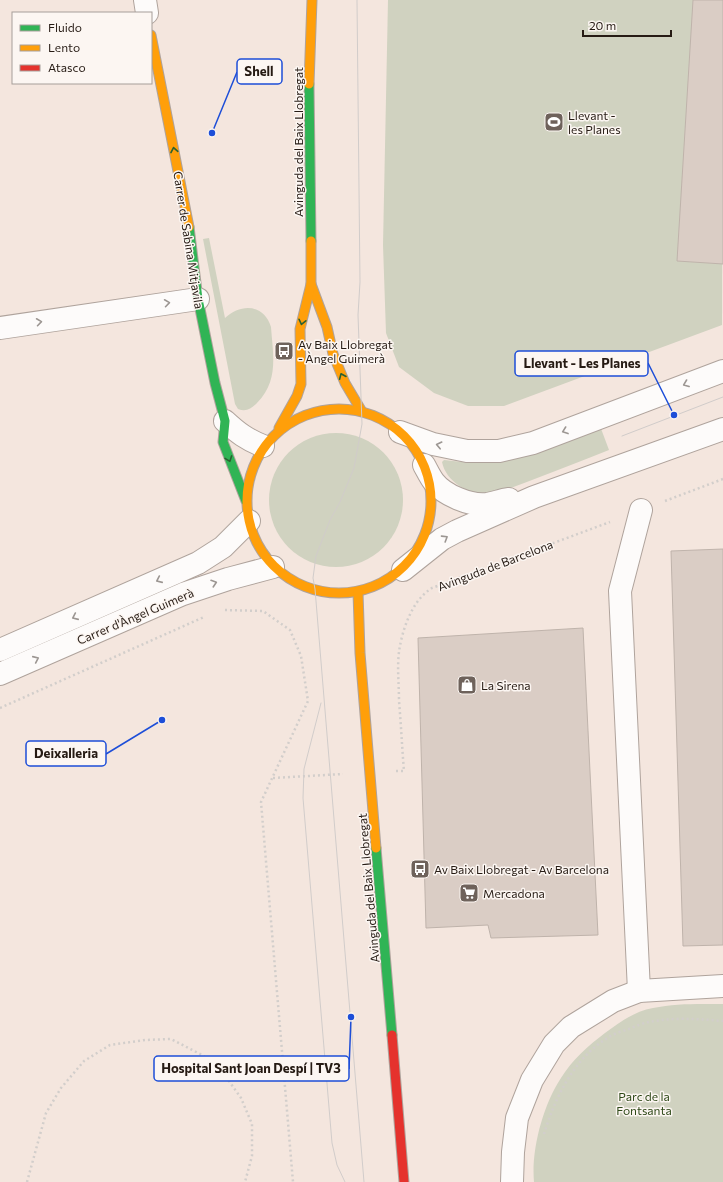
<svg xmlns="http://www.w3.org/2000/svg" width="723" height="1182" font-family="Commissioner,sans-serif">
<rect width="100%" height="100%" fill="#f4e6de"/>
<!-- green -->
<g fill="#d0d2c0">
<path d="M388 0H723L722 325 504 406H468L434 393 399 367 386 333 383 245Z"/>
<path d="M209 238 225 318C241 303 264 304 271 327 273 355 279 381 257 403 251 409 246 412 238 409L235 404 203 239Z"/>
<path d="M600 426 609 450C584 460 558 470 532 480 518 485 503 492 488 494 469 495 446 482 442 462L444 460 471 463 489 462 506 459Z"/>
<circle cx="336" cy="500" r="67"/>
<path d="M723 1004V1182H534C531 1150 543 1105 561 1078 572 1060 589 1045 605 1033 620 1022 635 1011 653 1008 676 1003 700 1004 723 1004Z"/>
</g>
<!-- building -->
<g fill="#dacdc5" stroke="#bfb3ab">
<path d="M693 0H723V264L677 261Z"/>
<path d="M723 549V945L683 946 671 551Z"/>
<path d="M583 628 598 935 491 938 488 925 426 928 418 638Z"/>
</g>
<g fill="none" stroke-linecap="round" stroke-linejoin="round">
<defs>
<g id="street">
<path d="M145 0 147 13"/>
<path d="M0 328 198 299"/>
<path d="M225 421C238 433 246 439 263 446"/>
<path d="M400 432 433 444 467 451H499L533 443 723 371"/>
<path d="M424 465C427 470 430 477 434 482 444 495 470 506 487 504 494 503 501 500 509 499"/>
<path d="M403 570 442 539 457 531 534 497 723 429"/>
<path d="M0 650 198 563 223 547 249 521"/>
<path d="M0 674 183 594 228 579 273 567"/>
<path d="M639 991 620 591 641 510"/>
<path d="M512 1182 513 1152 517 1118 532 1080 554 1044 571 1027 613 1001 639 991 723 986"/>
</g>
<g id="fast">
<path d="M309 84 311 241"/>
<path d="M189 227 198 299 215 383 225 421 223 442 246 501"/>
<path d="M376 848 392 1035"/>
</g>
<g id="slow">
<path d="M151 35 189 227"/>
<path d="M309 84 312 0"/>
<path d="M311 284 327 327 333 354 345 383 361 410"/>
<circle cx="339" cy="501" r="92"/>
<path d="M279 428 297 396 301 384 300 329 311 284V241"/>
<path d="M358 592 360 653 376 848"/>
</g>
<path id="jam" d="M392 1035 404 1182"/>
</defs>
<!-- street casing -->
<use href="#street" stroke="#afa39c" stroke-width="24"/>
<!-- fast casing -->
<use href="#fast" stroke="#afa39c" stroke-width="11"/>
<!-- slow casing -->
<use href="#slow" stroke="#afa39c" stroke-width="11"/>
<!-- jam casing -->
<use href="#jam" stroke="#afa39c" stroke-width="11"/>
<!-- path -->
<g stroke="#d2cecb" stroke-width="2.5" stroke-dasharray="2 3" stroke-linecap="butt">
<path d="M665 501 723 479"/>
<path d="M225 610 263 611 290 630 301 656 308 701 261 802 293 1182"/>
<path d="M0 708 204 617"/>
<path d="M396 771H404C402 747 401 724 399 701 399 684 397 668 399 652 402 630 412 600 432 588L610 522"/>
<path d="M273 778 343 774"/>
<path d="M544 1134C555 1097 575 1057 609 1037 615 1033 623 1031 629 1029 636 1026 643 1023 649 1022 674 1017 699 1019 723 1021"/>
<path d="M27 1182 46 1113 61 1088 84 1061 110 1045 145 1040 171 1039 202 1055 224 1074 241 1098 252 1124V1156L245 1182"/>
</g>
<!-- street -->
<use href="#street" stroke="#fdfbfa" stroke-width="22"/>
<!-- fast -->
<use href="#fast" stroke="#30b455" stroke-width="9"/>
<!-- slow -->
<use href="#slow" stroke="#ff9f0a" stroke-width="9"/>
<!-- jam -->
<use href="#jam" stroke="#e5322d" stroke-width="9"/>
<!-- tram -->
<g stroke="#d1ccca" stroke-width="1">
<path d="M357 0 360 282 358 315 362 424 354 468 340 502 330 520 316 556 313 578 315 589 364 1182"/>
<path d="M622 436 723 397"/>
<path d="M321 703 304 769 303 798 332 1143 337 1165 345 1182"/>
</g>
</g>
<!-- one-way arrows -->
<defs><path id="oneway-chevron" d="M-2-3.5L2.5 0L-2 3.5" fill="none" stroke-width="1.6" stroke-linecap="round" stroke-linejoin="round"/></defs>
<g stroke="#2a6031">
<use href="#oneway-chevron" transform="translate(174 150) rotate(-101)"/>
<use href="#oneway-chevron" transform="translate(302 322) rotate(103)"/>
<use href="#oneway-chevron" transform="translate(342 376) rotate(-113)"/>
<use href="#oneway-chevron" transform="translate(229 459) rotate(70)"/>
</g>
<g stroke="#9c9692">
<use href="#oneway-chevron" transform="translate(167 303) rotate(-8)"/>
<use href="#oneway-chevron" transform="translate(39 322) rotate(-8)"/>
<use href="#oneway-chevron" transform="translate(686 384) rotate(159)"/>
<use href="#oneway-chevron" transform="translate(565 431) rotate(160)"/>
<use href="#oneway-chevron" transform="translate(439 445) rotate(-167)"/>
<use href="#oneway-chevron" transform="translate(445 538) rotate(-32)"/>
<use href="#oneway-chevron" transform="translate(159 580) rotate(156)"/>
<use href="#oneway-chevron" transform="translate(214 583) rotate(-18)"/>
<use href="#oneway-chevron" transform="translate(75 617) rotate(156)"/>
<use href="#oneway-chevron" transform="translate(36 659) rotate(-24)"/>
</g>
<!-- icons -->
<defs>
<symbol id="stadium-square" viewBox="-11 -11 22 22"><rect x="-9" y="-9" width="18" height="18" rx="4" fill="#6e625b" stroke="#fcf6f2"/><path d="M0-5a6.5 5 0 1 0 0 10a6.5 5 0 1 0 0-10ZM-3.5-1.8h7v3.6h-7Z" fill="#fff"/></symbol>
<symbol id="bus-square" viewBox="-11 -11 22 22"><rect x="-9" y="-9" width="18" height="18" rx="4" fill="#6e625b" stroke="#fcf6f2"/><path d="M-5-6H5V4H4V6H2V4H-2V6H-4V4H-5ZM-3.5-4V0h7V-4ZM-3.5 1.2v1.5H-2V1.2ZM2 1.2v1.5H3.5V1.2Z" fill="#fff"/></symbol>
<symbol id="shop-square" viewBox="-11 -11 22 22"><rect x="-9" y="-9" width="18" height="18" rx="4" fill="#6e625b" stroke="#fcf6f2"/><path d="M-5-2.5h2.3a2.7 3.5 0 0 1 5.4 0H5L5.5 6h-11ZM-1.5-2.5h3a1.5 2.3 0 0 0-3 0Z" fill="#fff"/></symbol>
<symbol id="supermarket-square" viewBox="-11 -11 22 22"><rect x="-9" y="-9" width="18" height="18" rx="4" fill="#6e625b" stroke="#fcf6f2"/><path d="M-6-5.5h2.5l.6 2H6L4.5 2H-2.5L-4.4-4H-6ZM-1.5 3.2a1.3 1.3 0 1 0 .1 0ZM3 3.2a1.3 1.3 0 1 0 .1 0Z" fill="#fff"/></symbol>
</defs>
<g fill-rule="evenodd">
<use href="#stadium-square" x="543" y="111" width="22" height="22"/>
<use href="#bus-square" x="273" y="340" width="22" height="22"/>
<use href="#shop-square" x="456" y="674" width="22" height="22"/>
<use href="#bus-square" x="409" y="858" width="22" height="22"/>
<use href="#supermarket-square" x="458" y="882" width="22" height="22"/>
</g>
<g text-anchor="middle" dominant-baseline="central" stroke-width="3" stroke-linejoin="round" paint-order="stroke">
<!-- poi labels -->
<g font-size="12" fill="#261b14" stroke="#fcf6f2" text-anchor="start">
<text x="568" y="115">Llevant -<tspan x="568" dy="14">les Planes</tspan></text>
<text x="298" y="344">Av Baix Llobregat<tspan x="298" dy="14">- Àngel Guimerà</tspan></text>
<text x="481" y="685">La Sirena</text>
<text x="434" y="869">Av Baix Llobregat - Av Barcelona</text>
<text x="483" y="893">Mercadona</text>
</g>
<!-- street labels -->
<g font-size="12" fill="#261b14" stroke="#fcf6f2">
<text transform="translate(298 142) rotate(-90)">Avinguda del Baix Llobregat</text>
<text transform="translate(189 240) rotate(81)">Carrer de Sabina Mitjavila</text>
<text transform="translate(495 565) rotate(-21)">Avinguda de Barcelona</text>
<text transform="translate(135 616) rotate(-23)">Carrer d'Àngel Guimerà</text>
<text transform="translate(368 888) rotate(-95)">Avinguda del Baix Llobregat</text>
</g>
<!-- park labels -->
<g font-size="12" fill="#2e4918" stroke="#fcf6f2">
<text x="644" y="1096">Parc de la<tspan x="644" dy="14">Fontsanta</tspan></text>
</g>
</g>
<!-- callouts -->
<path fill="none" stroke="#1d4ed8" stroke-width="1.5" d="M212 133L237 72M674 415L648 363M162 720L106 754M351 1017L349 1069"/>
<g fill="#1d4ed8" stroke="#fcf6f2" stroke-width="1.5">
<circle cx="212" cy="133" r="4"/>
<circle cx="674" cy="415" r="4"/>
<circle cx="162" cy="720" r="4"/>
<circle cx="351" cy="1017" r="4"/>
</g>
<g fill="#fcf6f2" stroke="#1d4ed8" stroke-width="1.5">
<rect x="237" y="59" width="45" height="25" rx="4"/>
<rect x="515" y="351" width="133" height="25" rx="4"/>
<rect x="26" y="741" width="80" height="25" rx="4"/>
<rect x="154" y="1056" width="195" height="25" rx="4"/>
</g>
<g font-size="13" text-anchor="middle" font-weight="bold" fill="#261b14">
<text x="259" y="76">Shell</text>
<text x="582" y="368">Llevant - Les Planes</text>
<text x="66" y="758">Deixalleria</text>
<text x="251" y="1073">Hospital Sant Joan Despí | TV3</text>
</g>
<!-- legend -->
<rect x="12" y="12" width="140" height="72" fill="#fcf6f2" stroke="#a69e99"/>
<rect x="20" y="25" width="20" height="6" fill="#30b455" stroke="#a69e99"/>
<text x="48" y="32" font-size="12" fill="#261b14">Fluido</text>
<rect x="20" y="45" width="20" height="6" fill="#ff9f0a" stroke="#a69e99"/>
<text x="48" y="52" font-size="12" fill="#261b14">Lento</text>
<rect x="20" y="65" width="20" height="6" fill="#e5322d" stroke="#a69e99"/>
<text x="48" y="72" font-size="12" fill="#261b14">Atasco</text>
<!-- scale -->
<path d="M583 30v6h88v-6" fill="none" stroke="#261b14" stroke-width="2"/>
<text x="589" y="30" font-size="12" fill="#261b14" stroke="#fcf6f2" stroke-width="3" paint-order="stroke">20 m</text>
</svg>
